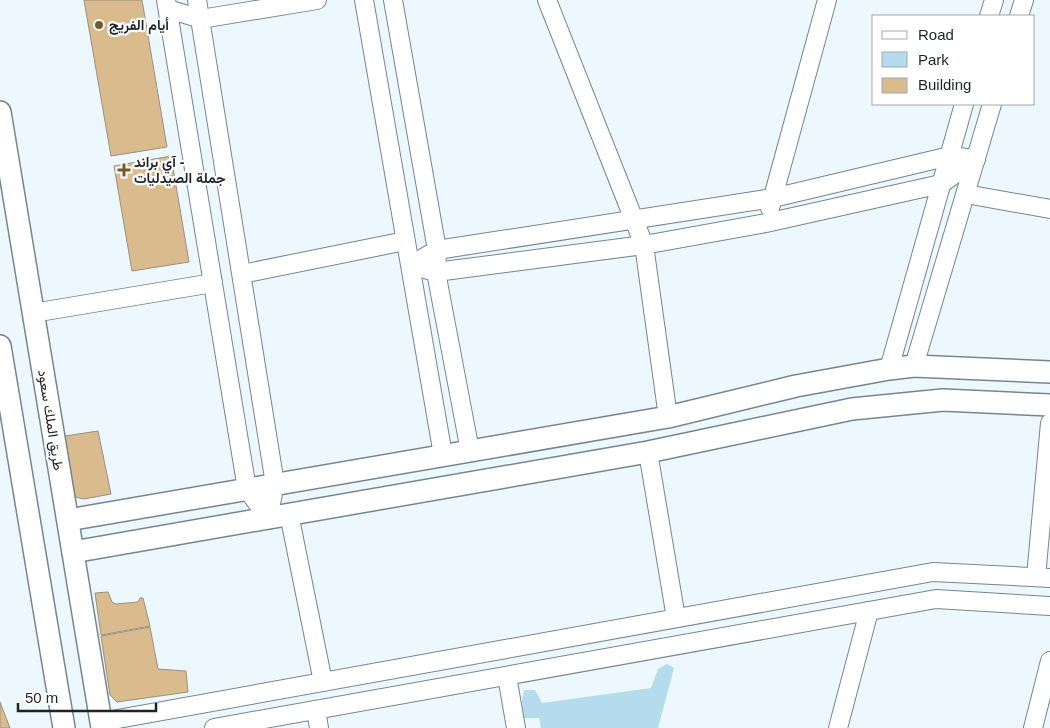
<svg xmlns="http://www.w3.org/2000/svg" width="1050" height="728" font-family="Helvetica,Vazirmatn,sans-serif">
<rect width="100%" height="100%" fill="#ecf8fd"/>
<!-- green -->
<path fill="#b4dcec" d="M667 664 674 668 658 728H541L539 718H524L522 701 524 690H535L542 703 651 688 658 669Z"/>
<!-- building -->
<g fill="#d9bb8d" stroke="#9a9081">
<path d="M84 0H142L167 147 111 156Z"/>
<path d="M171 156 189 262 132 271 114 166Z"/>
<path d="M98 431 111 494 84 499 75 497 65 436Z"/>
<path d="M108 592 112 602 116 604 138 602 140 598H143L150 626 101 635 95 593Z"/>
<path d="M150 627 158 669 186 671 188 692 117 702 110 695 101 636Z"/>
<path d="M0 702 10 728H0Z"/>
</g>
<g fill="none" stroke-linecap="round" stroke-linejoin="round">
<defs>
<g id="minor">
<path d="M166 0 247 489 268 518 275 484 197 0"/>
<path d="M364 0 443 455"/>
<path d="M393 0 437 250 436 272 470 451"/>
<path d="M547 0 644 245 668 417"/>
<path d="M168 9 201 19 317 0"/>
<path d="M989 16 994 0"/>
<path d="M1019 16 1024 0"/>
<path d="M966 194 1050 209"/>
<path d="M770 208 827 0"/>
<path d="M411 265 436 272 644 245 766 223 941 184 976 159"/>
<path d="M411 265 437 250 773 198 950 156 976 159"/>
<path d="M242 274 405 241"/>
<path d="M33 313 213 283"/>
<path d="M914 366 992 104"/>
<path d="M889 369 964 104"/>
<path d="M648 452 676 618"/>
<path d="M289 514 323 682"/>
<path d="M1036 577 1050 423"/>
<path d="M507 676 516 728"/>
<path d="M316 710 319 728"/>
<path d="M101 722 933 572 1050 578"/>
<path d="M214 728 936 599 1050 606"/>
<path d="M838 728 869 611"/>
<path d="M1033 728 1050 661"/>
</g>
<g id="tertiary">
<path d="M0 112 102 728"/>
<path d="M0 346 64 728"/>
<path d="M68 520 668 417 796 386 889 369 914 366 1050 372"/>
<path d="M73 552 648 452 852 409 943 400 1050 405"/>
</g>
</defs>
<!-- minor casing -->
<use href="#minor" stroke="#74878e" stroke-width="20"/>
<!-- tertiary casing -->
<use href="#tertiary" stroke="#74878e" stroke-width="24"/>
<!-- minor -->
<use href="#minor" stroke="#fff" stroke-width="18"/>
<!-- tertiary -->
<use href="#tertiary" stroke="#fff" stroke-width="21"/>
</g>
<!-- markers -->
<g fill="#765a2d" stroke="#fff" stroke-width="2">
<circle cx="99" cy="25" r="5"/>
<path d="M121.5 162.5h5v5h5v5h-5v5h-5v-5h-5v-5h5z"/>
</g>
<g text-anchor="middle" dominant-baseline="central" stroke-width="4.5" stroke-linejoin="round" paint-order="stroke">
<!-- poi labels -->
<g font-size="14" font-weight="bold" fill="#1c2427" stroke="#fff" text-anchor="start">
<text x="109" y="25">أيام الفريج</text>
<text x="134" y="162">آي براند -<tspan x="134" dy="16">جملة الصيدليات</tspan></text>
</g>
<!-- street labels -->
<g font-size="14" fill="#1c2427" stroke="#fff">
<text transform="translate(51 420) rotate(81)">طريق الملك سعود</text>
</g>
</g>
<!-- legend -->
<rect x="872" y="15" width="162" height="90" fill="#ffffff" stroke="#a4a7a9"/>
<rect x="882" y="31" width="25" height="8" fill="#ffffff" stroke="#a4a7a9"/>
<text x="918" y="40" font-size="15" fill="#1c2427">Road</text>
<rect x="882" y="52" width="25" height="15" fill="#b4dcec" stroke="#a4a7a9"/>
<text x="918" y="65" font-size="15" fill="#1c2427">Park</text>
<rect x="882" y="78" width="25" height="15" fill="#d9bb8d" stroke="#a4a7a9"/>
<text x="918" y="90" font-size="15" fill="#1c2427">Building</text>
<!-- scale -->
<path d="M18 703v8h138v-8" fill="none" stroke="#1c2427" stroke-width="2.5"/>
<text x="25" y="703" font-size="15" fill="#1c2427" stroke="#ffffff" stroke-width="4" paint-order="stroke">50 m</text>
</svg>
